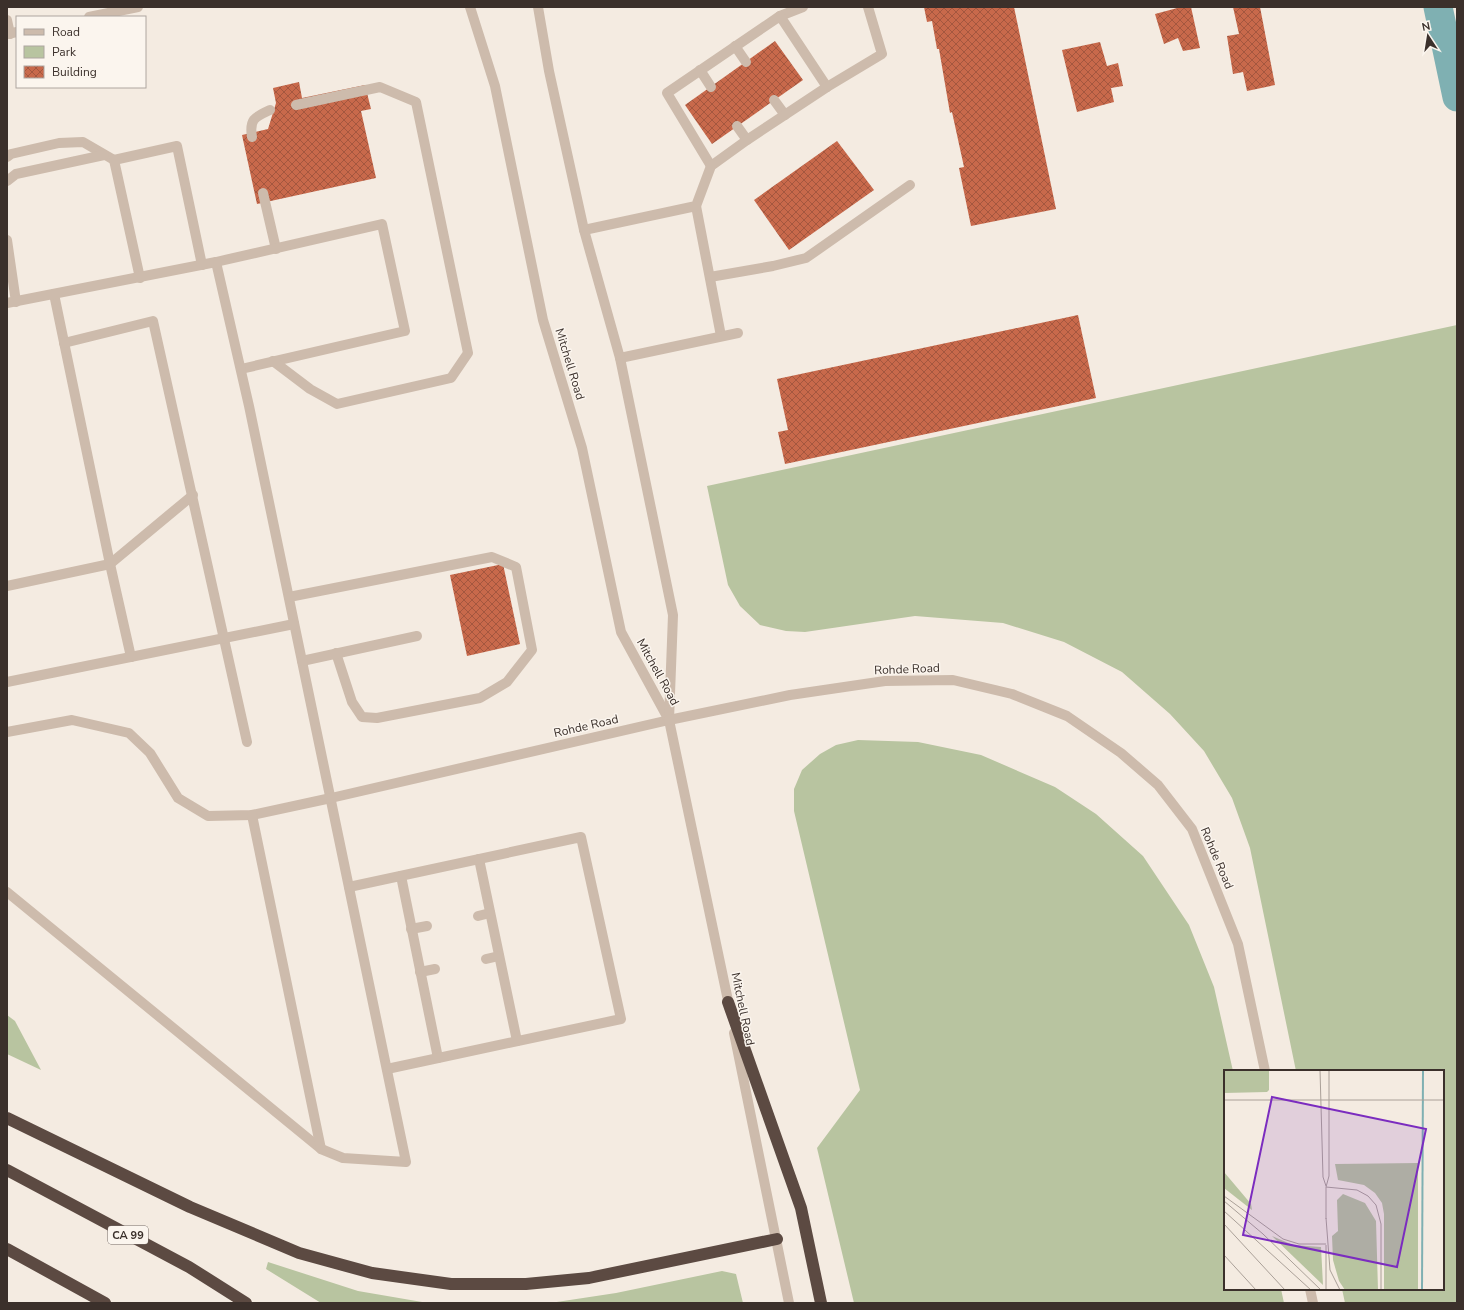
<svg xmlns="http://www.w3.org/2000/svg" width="1464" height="1310" font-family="'Nunito Sans',sans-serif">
<defs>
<pattern id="building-cross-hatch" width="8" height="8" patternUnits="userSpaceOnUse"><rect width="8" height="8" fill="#c8694b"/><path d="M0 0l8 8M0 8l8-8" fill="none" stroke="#a4573f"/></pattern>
</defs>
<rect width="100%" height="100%" fill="#f4ebe1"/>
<!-- green -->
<g fill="#b8c4a0">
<path d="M1457 325V1303H1345L1342 1289H1443V1071H1296L1250 848 1232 798 1204 751 1170 714 1122 672 1064 642 1003 623 915 616 805 632 786 631 760 625 740 606 728 585 707 486Z"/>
<path d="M858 740 918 742 981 755 1055 787 1096 814 1143 856 1189 925 1214 987 1233 1071H1225V1289H1281L1284 1303H854L817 1148 860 1090 794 811V789L802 770 820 754 836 745Z"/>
<path d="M7 1015 15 1021 41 1070 7 1054Z"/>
<path d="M268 1262 358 1291 428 1303H321L266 1269Z"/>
<path d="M722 1271 736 1274 743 1303H550L616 1293Z"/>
</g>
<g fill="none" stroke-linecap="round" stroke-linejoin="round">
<!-- canal -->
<path stroke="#7fb0b2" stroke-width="29" d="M1438 7 1457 97"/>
</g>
<!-- building -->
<g fill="url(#building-cross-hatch)">
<path d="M924 7H1014L1056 209 971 226 959 168 964 167 952 112 950 113 939 49H937L932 21 927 22Z"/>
<path d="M1181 7H1191L1200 48 1183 51 1178 38 1164 44 1155 14Z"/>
<path d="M1233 7H1260L1275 85 1247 91 1243 72 1233 74 1227 36 1239 34Z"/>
<path d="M775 41 803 80 712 144 685 105Z"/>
<path d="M1100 42 1107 66 1118 63 1123 86 1111 88 1114 102 1077 112 1062 50Z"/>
<path d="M299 82 302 98 365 85 371 109 361 111 376 178 257 204 242 135 268 129 276 103 273 88Z"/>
<path d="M837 141 874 190 789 250 754 200Z"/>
<path d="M1078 315 1096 398 785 464 778 432 788 430 777 379Z"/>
<path d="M503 564 520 644 467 656 450 575Z"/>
</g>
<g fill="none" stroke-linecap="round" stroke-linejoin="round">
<!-- service -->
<g stroke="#cdbbac" stroke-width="10">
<path d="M780 16 803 7"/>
<path d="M7 20 10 34"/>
<path d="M735 46 746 62"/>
<path d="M700 70 711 87"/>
<path d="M774 100 785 115"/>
<path d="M737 126 747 140"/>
<path d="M252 137C249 119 255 117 270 110"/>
<path d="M7 157 11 154 59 143 83 142 114 160"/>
<path d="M711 166 667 93 780 16 827 87"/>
<path d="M7 181 16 174 104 155"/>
<path d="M263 193 276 249"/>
<path d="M696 206 721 336"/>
<path d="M584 230 696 206 711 166 747 140 827 87 882 54 868 7"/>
<path d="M7 240 16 302"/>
<path d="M216 262 382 224 405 331 241 369"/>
<path d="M710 277 773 266 806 258 910 185"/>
<path d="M140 278 114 160 177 146 202 265"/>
<path d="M54 294 110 564 131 657"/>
<path d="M7 303 216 262 249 406 406 1162 343 1158 321 1149 7 892"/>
<path d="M64 343 153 321 247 742"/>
<path d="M620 358 738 333"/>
<path d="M273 361 310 389 337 404 451 378 468 353 416 102 380 87 296 105"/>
<path d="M7 586 110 564 193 495"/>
<path d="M289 597 492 557 516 567 532 650 507 682 480 698 377 718 362 717 352 702 336 653"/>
<path d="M302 661 417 636"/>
<path d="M7 682 294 624"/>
<path d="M7 732 72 720 129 733 150 753 178 798 208 816 252 815 331 798"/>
<path d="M252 815 321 1149"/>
<path d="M479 859 517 1041"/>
<path d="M401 876 438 1058"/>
<path d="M349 887 581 837 621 1019 387 1069"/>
<path d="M478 916 490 913"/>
<path d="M411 929 427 926"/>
<path d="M486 959 499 956"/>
<path d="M420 972 435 969"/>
</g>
<!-- minor -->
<path stroke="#cdbbac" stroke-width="10" d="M331 798 669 720"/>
<!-- tertiary -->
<g stroke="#cdbbac" stroke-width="10">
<path d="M470 7 495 86 543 320 582 448 621 632 669 720"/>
<path d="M538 7 549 71 584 230 620 358 673 615 669 720 730 1010"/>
<path d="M89 17 138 7"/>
<path d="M7 34 17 32"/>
<path d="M669 720 790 695 885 681 953 680 1012 694 1067 716 1121 753 1158 785 1192 829 1238 944 1265 1071"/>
<path d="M734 1033 789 1303"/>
<path d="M1310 1289 1313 1303"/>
</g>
<!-- motorway -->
<g stroke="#5c4a42" stroke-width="12">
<path d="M728 1002 801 1208 821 1303"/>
<path d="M7 1118 190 1207 299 1253 372 1273 451 1284H526L589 1278 777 1239"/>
<path d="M7 1170 189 1267 246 1303"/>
<path d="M7 1249 105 1303"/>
</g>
</g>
<g text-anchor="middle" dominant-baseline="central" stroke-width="3" stroke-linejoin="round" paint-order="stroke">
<!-- shield labels -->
<rect fill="#fbf5ee" stroke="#756b66" stroke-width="1" x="108" y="1226" width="40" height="18" rx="3"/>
<g font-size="11" font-weight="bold" fill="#3b302b">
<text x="128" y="1235">CA 99</text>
</g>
<!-- street labels -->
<g font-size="12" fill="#3b302b" stroke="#fbf5ee">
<text transform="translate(570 364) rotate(73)">Mitchell Road</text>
<text transform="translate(907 669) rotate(-2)">Rohde Road</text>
<text transform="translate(658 672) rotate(61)">Mitchell Road</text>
<text transform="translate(586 726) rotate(-13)">Rohde Road</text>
<text transform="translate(1217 858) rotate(67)">Rohde Road</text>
<text transform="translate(743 1009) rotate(78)">Mitchell Road</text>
</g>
</g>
<!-- overview -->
<g transform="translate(1224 1070)">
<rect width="220" height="220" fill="#f4ebe1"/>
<path d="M0 0H45V20L43 22 0 23ZM194 93V220H160V144L158 133 151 123 140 115 114 110 111 94ZM0 102 27 134 28 140 0 118ZM119 124 141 133 152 151 154 220H121L115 211 109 190 108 166 114 161 113 130ZM48 166 69 175 97 177 99 215Z" fill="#b8c4a0"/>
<path fill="none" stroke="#7fb0b2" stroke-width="2" d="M198 220 199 0"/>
<path fill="none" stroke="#aaa098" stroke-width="1" d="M96 0 99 107 102 116M0 30H220M102 117 133 120 144 126 152 135 157 154V220M0 126 59 169 75 174H102M0 131 39 164 97 220M0 141 87 220M102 148 106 200 116 220M102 149V117L105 106V0M0 154 61 220M0 185 32 220M102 220V175"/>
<path fill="#7b2cbf" fill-opacity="0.15" stroke="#7b2cbf" stroke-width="2" d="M48 27 202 59 173 197 19 165Z"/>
<rect width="220" height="220" fill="none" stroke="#3b302b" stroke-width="2"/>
</g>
<!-- border -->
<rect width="1464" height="1310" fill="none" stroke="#3b302b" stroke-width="16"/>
<!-- legend -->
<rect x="16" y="16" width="130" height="72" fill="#fbf5ee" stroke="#aea6a0"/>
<rect x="24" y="29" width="20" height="6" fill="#cdbbac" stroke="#aea6a0"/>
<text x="52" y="36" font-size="12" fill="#3b302b">Road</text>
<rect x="24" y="46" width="20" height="12" fill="#b8c4a0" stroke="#aea6a0"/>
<text x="52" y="56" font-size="12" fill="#3b302b">Park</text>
<rect x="24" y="66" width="20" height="12" fill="url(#building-cross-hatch)" stroke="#aea6a0"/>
<text x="52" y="76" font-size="12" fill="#3b302b">Building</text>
<!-- north arrow -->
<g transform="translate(1428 36) rotate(348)" stroke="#fbf5ee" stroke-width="3" paint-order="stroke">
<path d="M0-3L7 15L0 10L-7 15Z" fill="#3b302b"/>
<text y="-6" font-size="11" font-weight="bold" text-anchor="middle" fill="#3b302b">N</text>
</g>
</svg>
